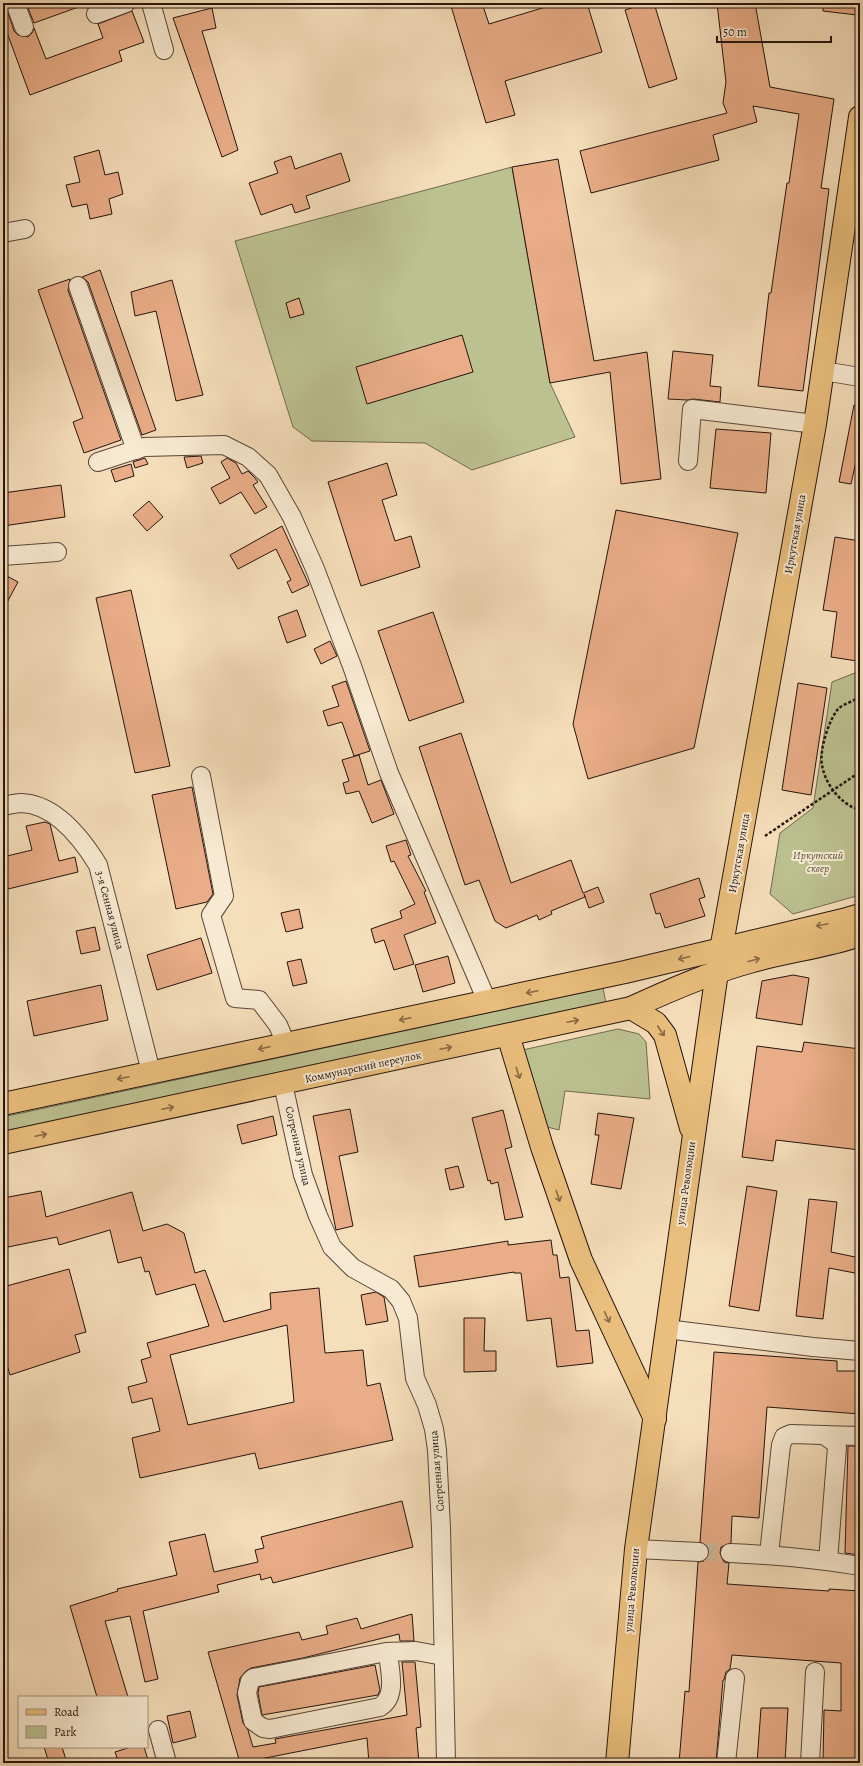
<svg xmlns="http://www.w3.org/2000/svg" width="863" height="1766" font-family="Alegreya,serif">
<rect width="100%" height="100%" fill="#f5deba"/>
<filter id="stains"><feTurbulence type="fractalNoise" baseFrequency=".005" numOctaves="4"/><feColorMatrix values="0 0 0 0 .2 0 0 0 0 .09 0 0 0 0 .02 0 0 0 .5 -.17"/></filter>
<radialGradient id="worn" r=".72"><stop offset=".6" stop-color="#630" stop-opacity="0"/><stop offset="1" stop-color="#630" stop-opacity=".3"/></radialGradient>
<!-- green -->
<g fill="#bcc190" stroke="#706a4f">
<path d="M512 167 550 383 575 437 472 470 425 443 312 441 293 427 235 241Z"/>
<path d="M860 671V895L793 914 770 894 780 833 813 808 832 682Z"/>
<path d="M603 988 606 1003 3 1133V1117Z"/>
<path d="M618 1029 639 1034 646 1042 650 1099 565 1091 559 1130 547 1127 518 1051Z"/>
</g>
<!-- building -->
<g fill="#e9ad87" stroke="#25140e" fill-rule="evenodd">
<path d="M3 3H5L14 31 18 35 28 37 32 33 34 28 46 59 103 38 98 24 132 11 144 42 119 51 122 61 30 95 6 30 3 31Z"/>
<path d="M26 3H84V5L34 23Z"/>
<path d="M459 3H482L489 24 559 3H587L602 52 505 81 515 115 486 123 451 6Z"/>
<path d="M648 3H654L677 79 649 88 625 10Z"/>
<path d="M717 3H755L770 87 834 99 821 188 829 189 803 391 758 386 769 293H771L787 183H789L799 114 753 106 757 122 713 135 719 160 591 193 580 151 727 113 723 103 726 82Z"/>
<path d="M823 3H859L857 15 823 11Z"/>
<path d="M212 8 216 28 202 31 238 150 222 157 173 18Z"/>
<path d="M99 150 105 175 118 172 123 194 109 199 112 214 90 219 87 204 72 207 66 185 80 182 74 157Z"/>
<path d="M341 153 350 181 306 196 310 208 295 213 292 204 261 215 249 183 278 173 274 162 291 156 295 169Z"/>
<path d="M558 159 594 361 647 352 661 479 621 484 610 372 550 383 512 167Z"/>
<path d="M100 270 156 430 142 435 88 282 82 277Z"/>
<path d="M70 279 68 290 121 440 84 453 73 422 83 418 38 290Z"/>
<path d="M172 280 203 395 176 401 156 311 135 316 131 292Z"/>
<path d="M299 298 304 314 290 318 286 303Z"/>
<path d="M462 335 473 372 367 404 356 367Z"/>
<path d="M673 351 713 355 710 386 721 387 720 402 693 399 687 400 668 399Z"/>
<path d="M854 405H860V443L851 484 839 482Z"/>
<path d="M716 429 771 433 766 493 710 488Z"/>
<path d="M201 456 203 463 187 468 184 457Z"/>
<path d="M145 458 148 464 135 468 133 462Z"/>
<path d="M227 458 236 463 242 474 248 471 255 478 258 482 253 485 267 507 255 514 241 492 220 504 211 488 230 478 221 462Z"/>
<path d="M387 463 397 495 382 500 395 541 411 536 420 567 361 586 328 482Z"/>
<path d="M131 464 134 476 115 482 111 470Z"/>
<path d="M61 485 65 517 3 526V493Z"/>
<path d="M149 501 163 517 147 531 133 515Z"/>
<path d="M616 510 738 533 694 748 588 779 573 724Z"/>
<path d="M282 526 309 585 292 593 287 582 291 580 276 549 238 569 230 555Z"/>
<path d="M835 537 860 541V607L856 629H860V640L857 661 831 657 837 612 823 610Z"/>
<path d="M3 574 18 582 3 610Z"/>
<path d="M131 590 170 766 135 773 96 598Z"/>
<path d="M297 610 306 636 287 643 278 617Z"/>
<path d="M433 612 464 702 409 721 378 631Z"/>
<path d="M330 641 337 656 321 664 314 649Z"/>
<path d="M346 681 370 751 354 756 342 722 328 726 323 711 339 706 332 686Z"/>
<path d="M798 683 827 688 811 795 782 790Z"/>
<path d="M461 733 511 883 571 860 583 893 598 887 604 902 589 908 584 894 585 897 551 911 552 914 539 920 537 915 506 928 495 921 479 880 465 885 419 747Z"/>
<path d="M359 755 368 785 381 780 394 814 372 823 359 791 346 794 343 783 349 781 342 760Z"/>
<path d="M192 787 213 894 207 902 176 909 152 795Z"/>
<path d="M45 822 50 824 59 861 75 857 78 872 8 889 3 870V857L32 850 26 826Z"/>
<path d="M406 840 411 855 408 856 426 891 424 892 436 923 404 935 414 964 394 970 384 940 375 943 371 929 402 918 400 911 415 904 394 861 391 862 386 846Z"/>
<path d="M699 878 705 897 699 899 705 916 665 928 660 913 656 914 650 894Z"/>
<path d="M299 909 303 928 286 932 281 913Z"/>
<path d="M95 927 100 950 81 954 76 931Z"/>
<path d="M201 938 212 973 157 990 147 955Z"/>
<path d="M448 956 455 983 423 992 415 965Z"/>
<path d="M301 959 307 983 293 986 287 962Z"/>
<path d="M793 975 809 978 802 1025 756 1018 762 981Z"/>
<path d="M101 985 108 1020 34 1036 27 1001Z"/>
<path d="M804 1042 860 1049V1150L776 1140 773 1161 742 1157 757 1046 802 1052Z"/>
<path d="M350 1109 358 1152 339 1156 353 1226 336 1230 313 1116Z"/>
<path d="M503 1110 512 1147 505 1149 523 1217 505 1220 498 1182 491 1184 490 1180 488 1181 472 1118Z"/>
<path d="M598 1113 634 1118 621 1189 591 1184 599 1135H595Z"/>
<path d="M273 1116 277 1135 242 1144 237 1125Z"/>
<path d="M458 1166 464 1187 450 1190 445 1169Z"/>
<path d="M747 1186 777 1191 759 1311 729 1306Z"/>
<path d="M41 1191 46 1217 132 1192 143 1231 167 1224 184 1233 195 1273 205 1270 224 1322 271 1309 270 1293 319 1288 325 1353 363 1350 367 1386 380 1383 393 1440 259 1469 255 1453 140 1478 132 1438 160 1431 152 1398 132 1403 128 1387 147 1382 141 1360 151 1357 147 1343 209 1326 195 1284 156 1295 149 1271 145 1272 141 1257 118 1263 110 1230 59 1245 57 1237 3 1248V1198ZM287 1325 294 1402 188 1425 170 1355Z"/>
<path d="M809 1199 837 1202 831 1252 860 1258V1274L829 1268 823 1319 796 1316Z"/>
<path d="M551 1240 553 1255H557L560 1278 569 1277 576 1331 589 1330 593 1363 557 1367 551 1318 527 1321 521 1273H514V1272L419 1287 414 1256 508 1241V1245Z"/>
<path d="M69 1269 86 1332 75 1335 80 1352 10 1375 3 1352V1287Z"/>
<path d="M376 1292 384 1297 388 1321 366 1325 361 1295Z"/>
<path d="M464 1318H485L484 1351H496V1371L464 1372Z"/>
<path d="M714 1352 837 1361V1371H860V1414L767 1407 759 1518 732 1516 731 1543 721 1547 720 1553 724 1562 729 1563 727 1584 829 1591V1589L860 1591V1763H823L824 1710 841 1711V1663L732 1655 730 1669 726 1672 724 1680H723L716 1763H679L685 1691 689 1692 698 1562 704 1561 709 1553 708 1547 700 1542Z"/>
<path d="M848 1446H860V1555L845 1553Z"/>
<path d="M402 1501 413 1547 273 1583 271 1577 261 1580 260 1574 217 1585 219 1592 143 1611 158 1679 145 1682 130 1616 105 1621 128 1697H97L70 1606 118 1591 117 1589 177 1575 169 1542 205 1534 214 1572 258 1562 255 1550 264 1548 261 1537Z"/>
<path d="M412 1614 414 1641H400L399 1634 303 1658 251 1668 246 1671 240 1678 237 1695 243 1723 248 1730 253 1747 276 1743 275 1739 407 1715 402 1662H415L421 1727 416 1728 419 1763H406V1761L369 1763 367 1738 240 1763 208 1652 299 1632 302 1640 328 1634 326 1626 357 1618 361 1629Z"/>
<path d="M375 1665 380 1690 378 1695 262 1715 258 1693 259 1687Z"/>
<path d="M761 1708H788L785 1763H757Z"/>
<path d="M190 1711 196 1737 173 1743 167 1716Z"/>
<path d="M44 1747H62L67 1763H49Z"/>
<path d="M131 1747H144L149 1763H119L115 1752Z"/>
</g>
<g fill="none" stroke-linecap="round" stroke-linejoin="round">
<!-- minor-tunnel -->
<path stroke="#cbb698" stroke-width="18" stroke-dasharray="18 9" stroke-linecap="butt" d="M699 1552 730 1553"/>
<defs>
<g id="minor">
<path d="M15 3 24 27"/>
<path d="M151 3 164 50"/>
<path d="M96 14 126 3"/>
<path d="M3 233 25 229"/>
<path d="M78 286 136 450"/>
<path d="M823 371 860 377"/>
<path d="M688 461 692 409 815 424"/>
<path d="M98 462 144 447 224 445 248 457 268 475 292 517 315 569 352 666 389 773 487 1001"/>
<path d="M3 556 57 552"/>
<path d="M201 776 224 896 211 915 235 998 259 1000 278 1025 286 1044"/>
<path d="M3 806C9 805 16 803 21 803 56 804 82 839 98 865L151 1072"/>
<path d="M283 1084 303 1175 318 1216 332 1247 353 1268 391 1289 401 1301 408 1318 415 1378 427 1405 434 1429 437 1450 441 1528 446 1763"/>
<path d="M666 1329 813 1347 860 1351"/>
<path d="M821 1435 860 1436"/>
<path d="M636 1549 699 1552"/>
<path d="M730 1553C774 1555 817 1559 860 1566"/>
<path d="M769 1554 781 1445 784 1437 791 1434 824 1435 835 1443 837 1447 828 1561"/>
<path d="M388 1652C389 1669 398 1696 380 1707L270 1729 263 1728 253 1721 247 1693 250 1681 253 1678 386 1652 416 1651 443 1656"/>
<path d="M158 1730 167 1763"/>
<path d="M726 1763 735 1678"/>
<path d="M810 1763 815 1672"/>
</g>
<g id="major">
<path d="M631 1008 656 1023 665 1035 691 1128"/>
<path d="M508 1035 542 1147 581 1260 655 1419"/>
<path d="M3 1104 625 972 843 920 860 915"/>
<path d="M3 1143 631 1008C670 990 711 972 753 961 788 951 826 947 860 935"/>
<path d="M617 1763 636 1549 708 1035 717 972 815 424 860 117"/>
</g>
</defs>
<!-- minor casing -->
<use href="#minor" stroke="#594639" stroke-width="20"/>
<!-- major casing -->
<use href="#major" stroke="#25140e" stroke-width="24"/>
<!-- path -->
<g stroke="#25140e" stroke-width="2.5" stroke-dasharray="3 2" stroke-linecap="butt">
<path d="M859 679 860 681"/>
<path d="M860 697C854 701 843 704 838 709 829 720 819 750 822 765 825 784 841 805 860 810"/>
<path d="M765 836 860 772"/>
</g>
<!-- minor -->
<use href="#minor" stroke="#f8ead2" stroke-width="18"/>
<!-- major -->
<use href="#major" stroke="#eabf7d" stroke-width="22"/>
</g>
<!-- one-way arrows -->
<defs><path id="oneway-shaft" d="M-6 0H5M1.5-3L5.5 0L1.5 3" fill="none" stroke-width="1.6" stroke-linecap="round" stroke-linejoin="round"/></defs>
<g stroke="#886a46">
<use href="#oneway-shaft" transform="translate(822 925) rotate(168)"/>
<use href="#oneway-shaft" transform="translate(684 958) rotate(166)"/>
<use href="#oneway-shaft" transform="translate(754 960) rotate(-15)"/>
<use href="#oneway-shaft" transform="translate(532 992) rotate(168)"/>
<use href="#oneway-shaft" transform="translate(405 1019) rotate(168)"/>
<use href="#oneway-shaft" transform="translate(573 1021) rotate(-12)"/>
<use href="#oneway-shaft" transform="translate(661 1031) rotate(57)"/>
<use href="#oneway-shaft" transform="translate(264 1048) rotate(168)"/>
<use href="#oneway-shaft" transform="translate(446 1048) rotate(-12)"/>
<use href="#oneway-shaft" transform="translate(518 1073) rotate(72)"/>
<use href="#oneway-shaft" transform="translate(123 1078) rotate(168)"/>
<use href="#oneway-shaft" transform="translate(168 1108) rotate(-12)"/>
<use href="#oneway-shaft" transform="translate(41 1135) rotate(-12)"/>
<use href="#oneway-shaft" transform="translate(558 1196) rotate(72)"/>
<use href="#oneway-shaft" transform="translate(607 1317) rotate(65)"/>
</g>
<g text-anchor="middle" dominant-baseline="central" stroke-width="4" stroke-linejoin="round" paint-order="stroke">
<!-- street labels -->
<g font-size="11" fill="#25140e" stroke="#f8ead2">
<text transform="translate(795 534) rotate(-80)">Иркутская улица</text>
<text transform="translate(739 853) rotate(-80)">Иркутская улица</text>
<text transform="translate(110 910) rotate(75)">3-я Сенная улица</text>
<text transform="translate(363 1067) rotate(-12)">Коммунарский переулок</text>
<text transform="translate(298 1146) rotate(77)">Согренная улица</text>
<text transform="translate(686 1183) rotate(-82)">улица Революции</text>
<text transform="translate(437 1471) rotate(-95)">Согренная улица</text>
<text transform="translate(632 1590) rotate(-85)">улица Революции</text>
</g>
<!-- park labels -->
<g font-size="11" font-style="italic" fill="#5a513c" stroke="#f8ead2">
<text x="818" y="855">Иркутский<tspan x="818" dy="13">сквер</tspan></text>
</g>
</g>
<!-- margin -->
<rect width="863" height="1766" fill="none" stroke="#f5deba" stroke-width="16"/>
<rect x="4" y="4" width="855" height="1758" fill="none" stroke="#25140e" stroke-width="2"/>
<rect x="8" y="8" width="847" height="1750" fill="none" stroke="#25140e"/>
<!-- legend -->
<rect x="18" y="1696" width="130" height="52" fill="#f8ead2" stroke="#a49484"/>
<rect x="26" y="1709" width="20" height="6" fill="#eabf7d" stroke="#a49484"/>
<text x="54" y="1716" font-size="12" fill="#25140e">Road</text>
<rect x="26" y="1726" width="20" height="12" fill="#bcc190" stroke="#a49484"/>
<text x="54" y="1736" font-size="12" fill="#25140e">Park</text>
<!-- scale -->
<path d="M717 36v6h114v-6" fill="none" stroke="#25140e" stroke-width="2"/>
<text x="723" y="36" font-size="12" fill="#25140e" stroke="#f8ead2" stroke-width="3" paint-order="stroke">50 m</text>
<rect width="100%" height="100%" filter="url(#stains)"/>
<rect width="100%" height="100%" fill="url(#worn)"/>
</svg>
